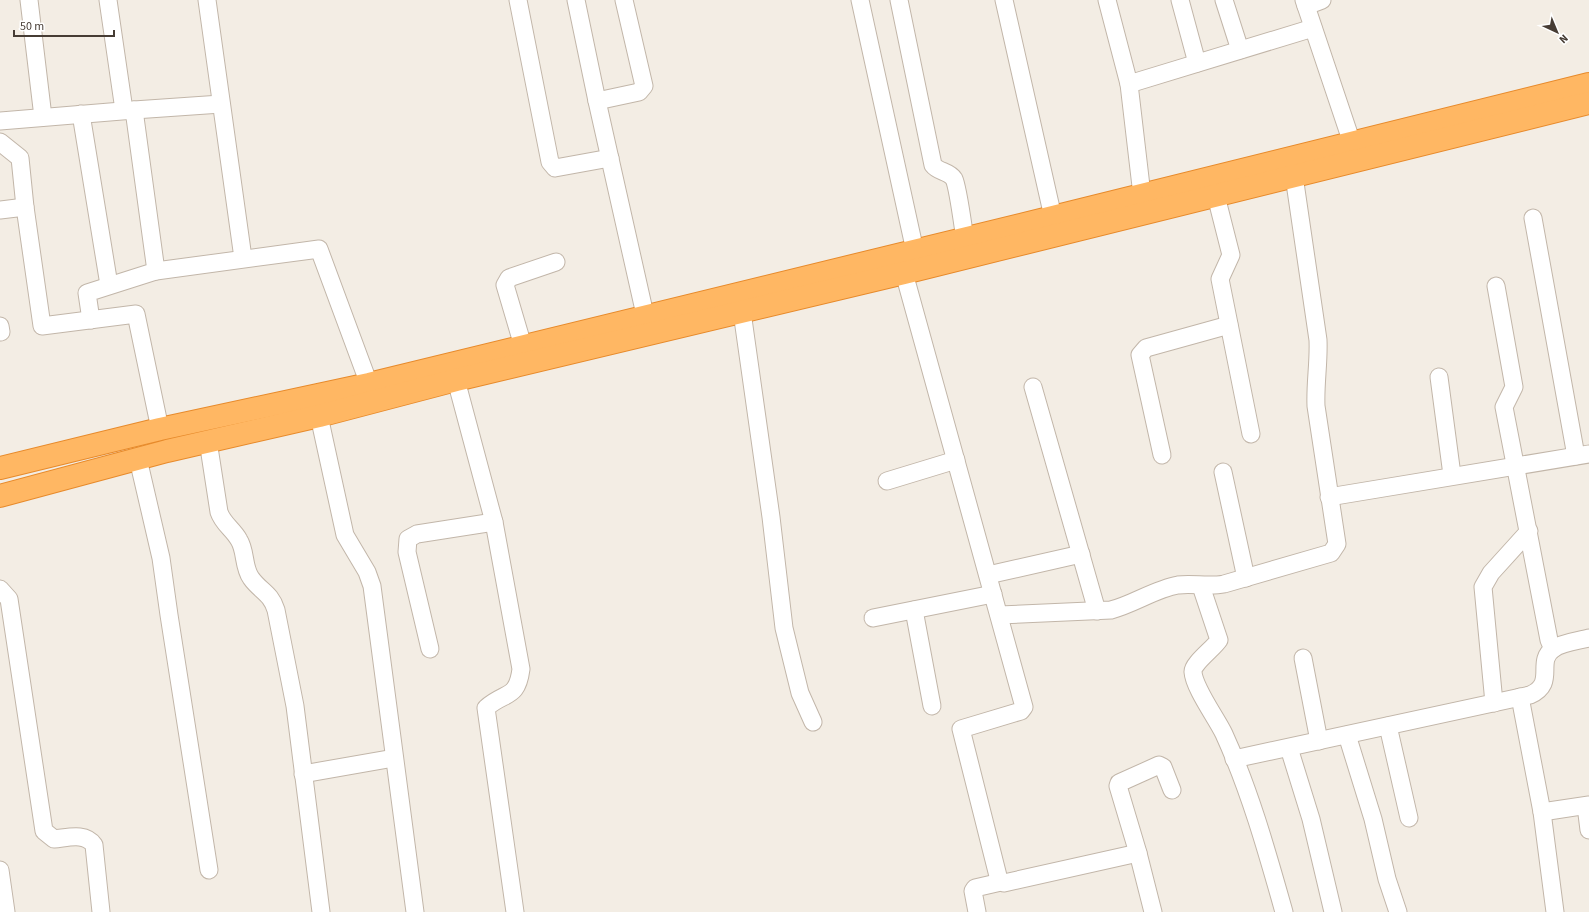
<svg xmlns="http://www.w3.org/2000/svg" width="1589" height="912" font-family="'Source Sans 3',sans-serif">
<rect width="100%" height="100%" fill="#f3ede4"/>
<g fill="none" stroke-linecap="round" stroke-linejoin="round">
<defs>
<g id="minor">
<path d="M29 0 43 117"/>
<path d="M108 0 124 110"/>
<path d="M207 0 243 258"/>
<path d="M518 0 550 162 555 168 610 158"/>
<path d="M576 0 597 101 648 328"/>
<path d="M860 0 915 251"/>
<path d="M899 0 933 165C938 172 949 171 954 179 958 187 963 227 965 239"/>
<path d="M1004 0 1053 217"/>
<path d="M1107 0 1129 84 1142 195"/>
<path d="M1180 0 1197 63"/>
<path d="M1224 0 1240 50"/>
<path d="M1304 0 1352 143"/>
<path d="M1306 6 1322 0"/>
<path d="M1129 84 1313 28"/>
<path d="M597 101 639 92 644 86 624 0"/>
<path d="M134 110 221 104"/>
<path d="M81 114 109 285"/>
<path d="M0 121 134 110 156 271 87 293 91 320"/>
<path d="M0 142 20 158 25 207"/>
<path d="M1216 196 1231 255 1220 279 1251 434"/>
<path d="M0 210 25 207 42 326 136 314 160 429"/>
<path d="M1533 218 1576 456"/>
<path d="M156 271 319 249 369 384"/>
<path d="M904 273 1024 707 1021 711 961 729 999 880 1004 883 1138 853 1118 786 1119 783 1159 765 1163 767 1172 790"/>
<path d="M1496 286 1514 387 1504 407 1549 640 1553 649"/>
<path d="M742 312 771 517 784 628 800 693 813 722"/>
<path d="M0 326 1 332"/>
<path d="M523 346 505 285 509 278 556 262"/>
<path d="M1439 377 1452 475"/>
<path d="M456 380 494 522 521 669C517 700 505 691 486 708L515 912"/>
<path d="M1033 387 1097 611"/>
<path d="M319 416 345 535 367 572 372 586 415 912"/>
<path d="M208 441 219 512C223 524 233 529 239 540 246 551 243 567 251 578 260 591 271 593 276 610L295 706 321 912"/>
<path d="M1162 455 1140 355 1146 348 1229 325"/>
<path d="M138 459 161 558 169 615 209 870"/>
<path d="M1223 472 1246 578"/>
<path d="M887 481 956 460"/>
<path d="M1329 497 1589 454"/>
<path d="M988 575 1081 554"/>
<path d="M1201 586 1219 640C1214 648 1192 664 1193 672 1194 688 1217 719 1224 734 1250 791 1267 852 1284 912"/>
<path d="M0 589 9 599 44 831 54 839C67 838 85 832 94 845L101 912"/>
<path d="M914 610 932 706"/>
<path d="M999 615 1111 610C1134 604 1155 589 1178 585 1193 583 1208 587 1224 584L1331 553 1337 544 1316 406C1315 384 1319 362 1318 340L1294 176"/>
<path d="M873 618 993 594"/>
<path d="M430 649 407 552 408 539 417 534 494 522"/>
<path d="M1303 658 1319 741"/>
<path d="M1520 697 1542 812 1555 912"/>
<path d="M1494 703 1483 587 1491 573 1529 531"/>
<path d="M1388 726 1409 818"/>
<path d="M1347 735 1373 819 1387 879 1398 912"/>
<path d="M1289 748 1311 819 1333 912"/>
<path d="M1234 759 1530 695C1557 683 1535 662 1553 649 1563 642 1578 641 1589 638"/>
<path d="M303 774 394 758"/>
<path d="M1586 806 1589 830"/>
<path d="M1542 812 1589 805"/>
<path d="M1138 853 1153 912"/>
<path d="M0 870 6 912"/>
<path d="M977 912 973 891 975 888 1001 882"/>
</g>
<g id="highway">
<path d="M0 468 160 429 369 384 1053 217 1589 84"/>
<path d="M0 496 167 451 319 416 456 380 904 273 1589 103"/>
</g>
</defs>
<!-- minor casing -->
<use href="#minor" stroke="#c2b6a9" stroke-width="19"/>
<!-- highway casing -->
<use href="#highway" stroke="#e78a2b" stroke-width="24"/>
<!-- minor -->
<use href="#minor" stroke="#fff" stroke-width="17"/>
<!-- highway -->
<use href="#highway" stroke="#ffb763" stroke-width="22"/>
</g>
<!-- north arrow -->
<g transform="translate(1557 32) rotate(136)" stroke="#ffffff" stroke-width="3" paint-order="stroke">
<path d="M0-3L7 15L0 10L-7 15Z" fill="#463c34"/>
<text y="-6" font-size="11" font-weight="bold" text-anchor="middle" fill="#463c34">N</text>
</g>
<!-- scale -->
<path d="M14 30v6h100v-6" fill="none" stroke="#463c34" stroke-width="2"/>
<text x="20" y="30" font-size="12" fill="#463c34" stroke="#ffffff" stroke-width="3" paint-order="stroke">50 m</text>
</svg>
